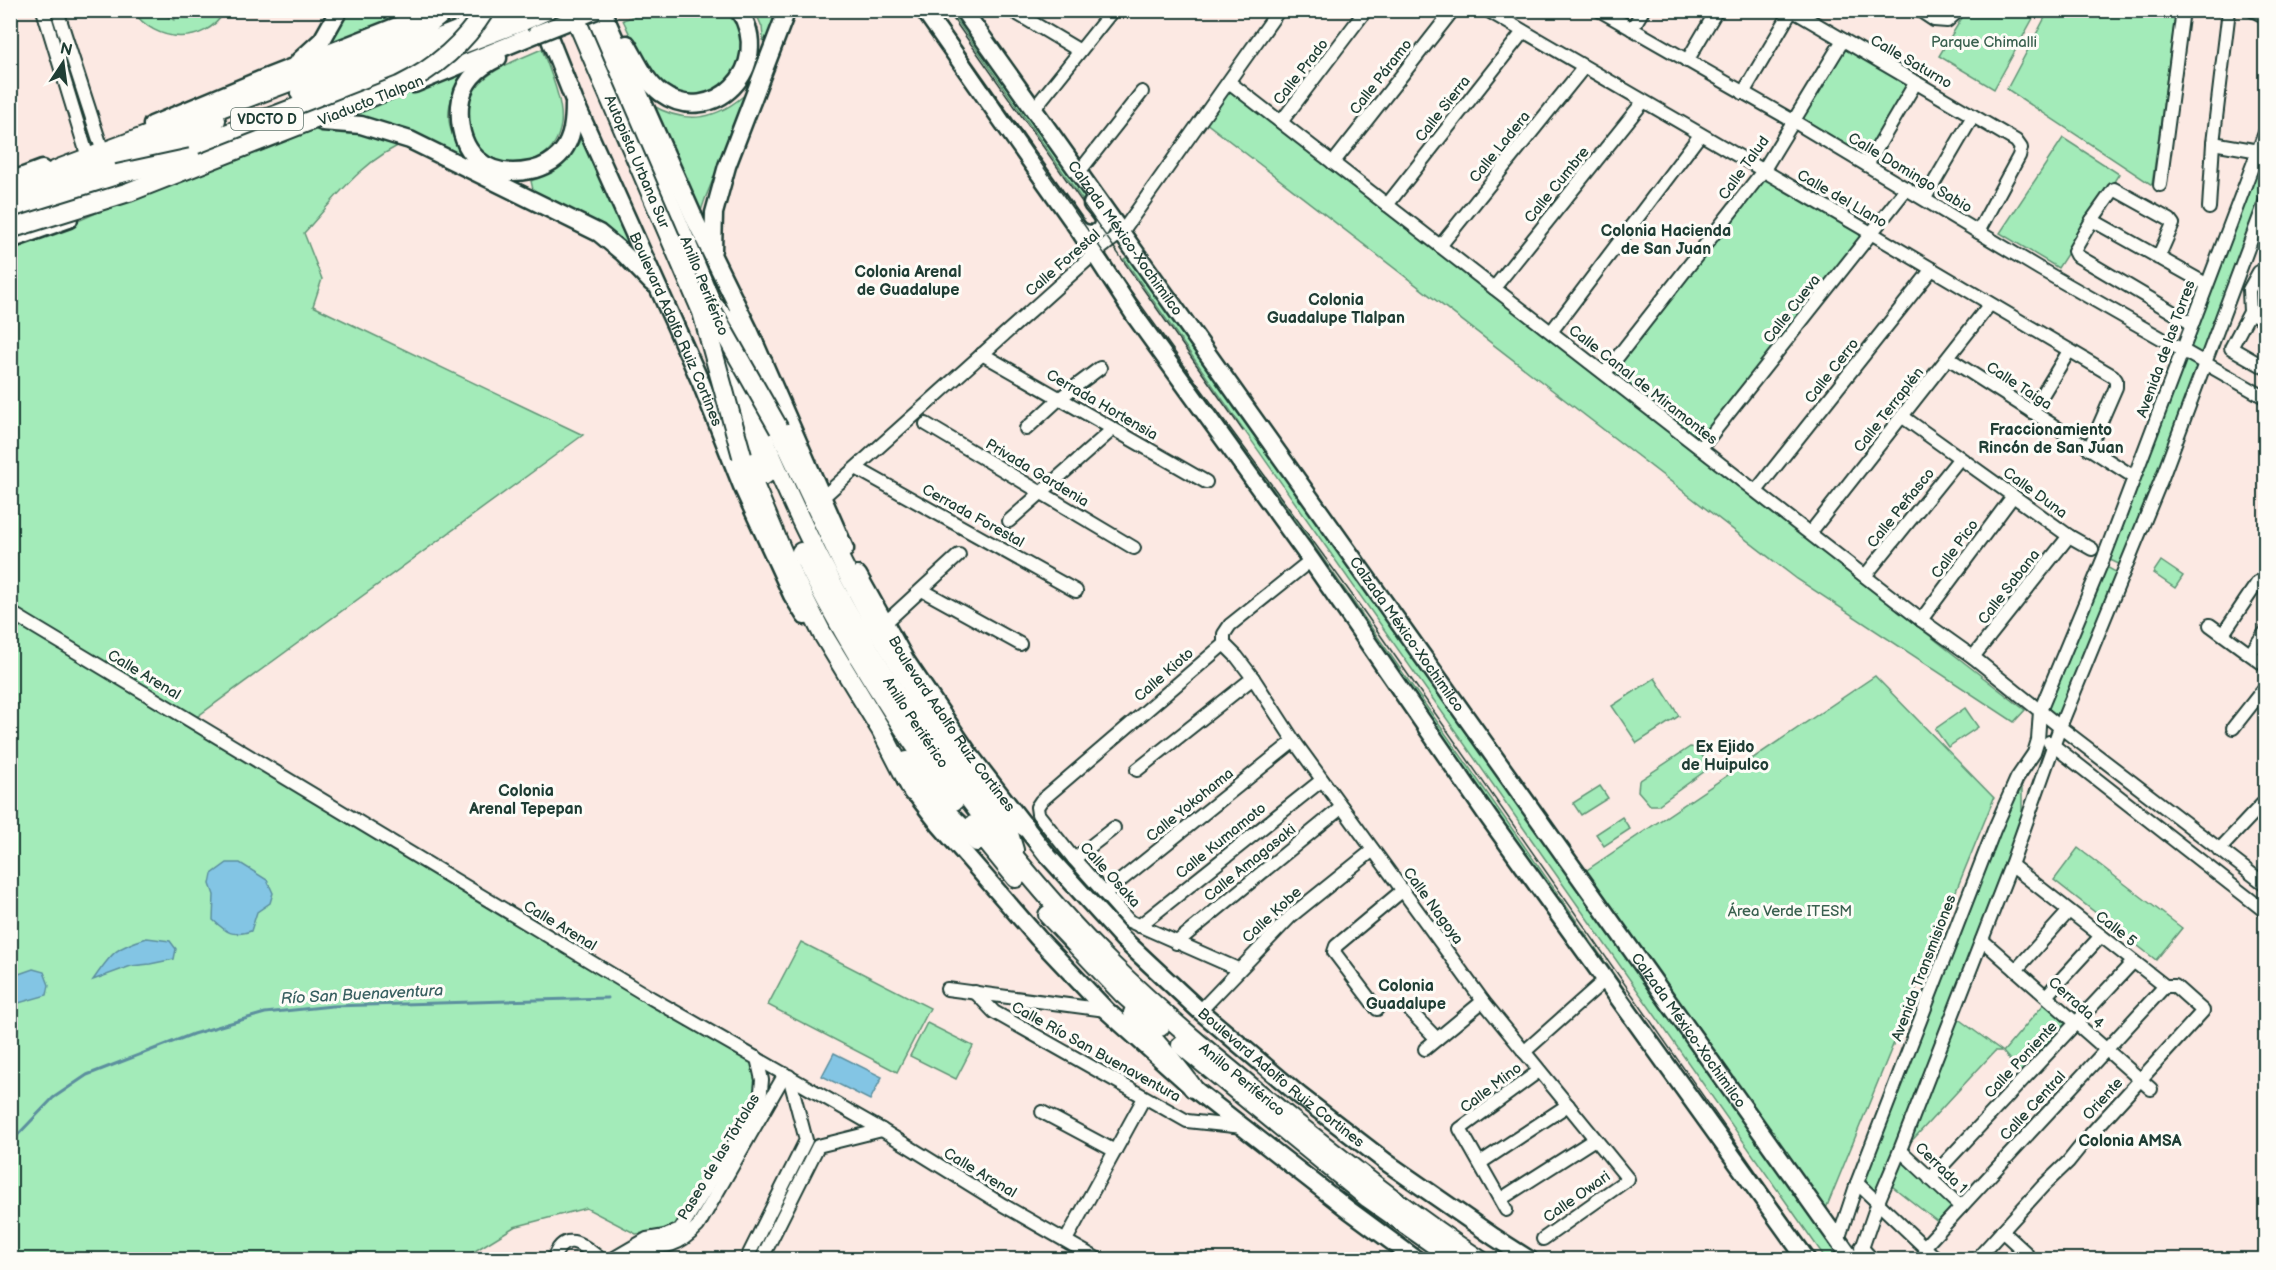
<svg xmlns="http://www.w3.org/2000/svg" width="2276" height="1270" font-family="'Balsamiq Sans',sans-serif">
<rect width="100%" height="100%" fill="#fce9e3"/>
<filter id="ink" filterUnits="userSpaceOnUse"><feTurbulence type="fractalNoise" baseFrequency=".0167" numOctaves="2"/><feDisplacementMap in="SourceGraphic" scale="12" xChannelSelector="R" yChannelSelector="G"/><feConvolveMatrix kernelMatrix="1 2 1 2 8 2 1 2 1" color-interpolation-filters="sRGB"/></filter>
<g filter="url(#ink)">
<!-- green -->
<g fill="#a3ebb9" stroke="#619476" stroke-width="1.5">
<path d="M418 10 317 55 346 11Z"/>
<path d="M2049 10 2176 11 2152 185 2007 89Z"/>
<path d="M133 11H158L174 20 180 11H225C204 47 155 43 133 11Z"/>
<path d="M649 11H724C745 30 748 46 735 71 733 75 731 81 728 84 725 86 719 88 716 90 700 97 683 99 668 88 645 73 634 43 623 20Z"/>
<path d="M755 11H779L764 47 762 27Z"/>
<path d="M950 11H962L1079 186 1099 218 1100 225Z"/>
<path d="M1966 11H2037L1994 89 1939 56Z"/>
<path d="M1844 41 1915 82 1867 162 1796 122Z"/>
<path d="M542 49C549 70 564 102 561 124 553 182 464 175 468 113 468 100 472 91 482 81 498 66 522 58 542 49Z"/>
<path d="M468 67C443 102 441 129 470 163L342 121Z"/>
<path d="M1229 89 2025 710 2014 722 1797 579 1205 122Z"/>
<path d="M749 91 705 199 701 211 650 104C687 126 718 120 749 91Z"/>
<path d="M322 123 409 141C364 158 336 197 304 233L322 279 313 306 583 435 191 721 11 609 10 251 146 191Z"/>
<path d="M2063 138 2119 174 2058 268 2000 233Z"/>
<path d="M581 139 640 266 534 194 531 181C554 173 569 161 581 139Z"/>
<path d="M2255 153 2265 156V211L2205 359 2183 347Z"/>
<path d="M1764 175 1866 232 1701 444 1609 372Z"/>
<path d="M1129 256 1845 1259H1826L1124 259Z"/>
<path d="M1169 348 1303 530 1669 1053 1809 1258Z"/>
<path d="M2184 355 2201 365 2123 566 2106 558Z"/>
<path d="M2161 561 2183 576 2175 588 2153 573Z"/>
<path d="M2103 565 2121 575 2060 719 2046 706Z"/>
<path d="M11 617 753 1062 760 1092 673 1229 636 1234 586 1208 514 1227 462 1259H11Z"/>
<path d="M1875 676 1994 798 1823 1216 1584 872Z"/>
<path d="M1655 678 1679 716 1637 743 1612 706Z"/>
<path d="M1965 708 1978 727 1948 747 1935 729Z"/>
<path d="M1690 747 1696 748 1707 762 1705 771 1658 805H1650L1638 791 1639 781Z"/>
<path d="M1600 786 1608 798 1581 815 1573 803Z"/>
<path d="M2022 789V820L1876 1194 1864 1184 2002 814Z"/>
<path d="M1622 817 1630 829 1604 846 1596 834Z"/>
<path d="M2078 848 2182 928 2156 960 2054 880Z"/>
<path d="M801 942 930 1008 897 1072 768 1005Z"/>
<path d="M2044 1004 2066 1023 2022 1074 2003 1052Z"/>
<path d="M1957 1018 2002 1051H1995L1905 1148Z"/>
<path d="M927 1023 973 1046 956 1079 910 1056Z"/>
<path d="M1901 1158 1955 1208 1939 1223 1892 1186Z"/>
</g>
<!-- water -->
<g fill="#83c5e4" stroke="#5b8f9e" stroke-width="1.5">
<path d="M227 863H240L267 880 273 893 270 903 257 912 251 931C232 937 227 933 213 920L214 895 210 884 212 874Z"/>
<path d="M147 938 170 941 176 949 174 959 150 964 131 966 93 980C112 953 114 948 147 938Z"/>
<path d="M33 969 44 972 49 985 47 995 15 1004 11 1003V983L19 974Z"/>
<path d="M834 1053 882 1077 870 1100 822 1076Z"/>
</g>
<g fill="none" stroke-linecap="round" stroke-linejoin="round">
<!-- stream -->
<path stroke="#5b8f9e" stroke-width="3" d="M10 1143 53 1098 87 1075 193 1034 265 1013 332 1006 608 998"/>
<defs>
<g id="minor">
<path d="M43 10 86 151"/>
<path d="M57 10 101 146"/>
<path d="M1011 10 1080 51"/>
<path d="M1487 10 1871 233 2113 376 2116 380V387L2089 449"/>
<path d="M1599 10 1795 122 2040 269 2266 398"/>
<path d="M1919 10 1934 20 1947 21 1959 10"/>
<path d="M2252 10 2266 17"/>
<path d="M1632 29 1643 10"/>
<path d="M1687 61 1717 10"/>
<path d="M1229 82 1921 620 1973 657 2060 727 2266 885"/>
<path d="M1743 93 1792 10 2016 141 2021 148 2019 156 1978 232"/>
<path d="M1033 110 1113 10"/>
<path d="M1281 122 1366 10"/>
<path d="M2213 143 2265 152"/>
<path d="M1333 163 1453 10"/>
<path d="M1867 165 1916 82"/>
<path d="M1079 172 1142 92"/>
<path d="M2160 185 2183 10"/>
<path d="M1925 198 1973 116"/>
<path d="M1387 205 1523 32"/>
<path d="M2209 208 2213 143 2229 10"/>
<path d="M2092 220 2206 284"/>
<path d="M1440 246 1584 67"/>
<path d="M2158 258 2173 224 2170 220 2114 189 2092 220 2074 251 2076 255 2191 323"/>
<path d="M2266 275 2259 272 2249 290 2250 312 2231 348 2266 368"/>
<path d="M1494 288 1643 102"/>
<path d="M2250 312 2266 321"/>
<path d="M1551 332 1700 135"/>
<path d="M982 354 1206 482"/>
<path d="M1948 358 2134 477"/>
<path d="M1605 373 1763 171 1843 40"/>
<path d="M2032 412 2069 351"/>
<path d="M1903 417 2069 536 2092 549"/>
<path d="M926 424 1134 548"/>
<path d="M1026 429 1060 398 1100 368"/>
<path d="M1701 448 1907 188"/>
<path d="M856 468 1076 591"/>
<path d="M1756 491 1932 269"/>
<path d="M822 498 1095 253 1122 232 1279 10"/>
<path d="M1009 521 1113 429"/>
<path d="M1810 533 1990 304"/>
<path d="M1865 576 1960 458"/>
<path d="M922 590 1020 644"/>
<path d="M10 612 651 998 882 1130 1003 1205 1099 1260"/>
<path d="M1921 620 2013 496"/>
<path d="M885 623 959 555"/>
<path d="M2210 625 2266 666"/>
<path d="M2223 634 2258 582"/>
<path d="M1224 644 1237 657 1253 678 1294 741 1483 1001 1628 1179 1543 1239"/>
<path d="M2250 654 2266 631"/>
<path d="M1973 657 2069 536"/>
<path d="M2233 728 2266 686"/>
<path d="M2049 742 2266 912"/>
<path d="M1137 770 1253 678"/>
<path d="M2219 850 2266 800"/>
<path d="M1074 859 1114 828"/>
<path d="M1105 893 1294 741"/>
<path d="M1139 926 1322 780"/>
<path d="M1982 940 2151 1089"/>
<path d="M1176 943 1342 807"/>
<path d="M1238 969 1129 921 1074 859 1038 814 1037 807 1041 801 1224 644V634L1230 625 1311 560"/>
<path d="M2016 970 2069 911"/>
<path d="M947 989 1106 1010"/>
<path d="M975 992 994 1012 1187 1121 1243 1127"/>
<path d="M2046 996 2101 936"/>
<path d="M1377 1009 1334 952 1336 946 1403 890"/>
<path d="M1200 1011 1291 916 1373 850"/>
<path d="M1411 1012 1437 1039"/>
<path d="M1425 1049 1483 1001"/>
<path d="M1524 1052 1606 979"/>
<path d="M1042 1112 1115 1151"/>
<path d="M1900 1150 1961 1207"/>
<path d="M1480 1163 1568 1105"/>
<path d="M1930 1179 2133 962"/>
<path d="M1857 1183 1938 1260"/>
<path d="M1501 1199 1595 1139"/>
<path d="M1506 1210 1460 1129 1539 1071"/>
<path d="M2002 1231 2026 1253"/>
<path d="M1066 1240 1144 1098"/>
<path d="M1838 1240 1857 1183 1994 830 2017 778 2034 753 2038 740 2040 711 2104 557 2266 130"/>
<path d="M635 1247C665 1247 676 1249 698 1226L785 1074"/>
<path d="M1861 1247 1873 1260"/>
<path d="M1924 1247 2165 986"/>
<path d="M553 1260C564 1227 584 1246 602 1260"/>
<path d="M611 1260 647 1239 665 1236 680 1230 760 1102 762 1080 757 1058"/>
<path d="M746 1260 806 1140 789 1076"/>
<path d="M761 1260 818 1146 882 1130"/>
<path d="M1858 1260 1878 1202 1900 1150 2011 865 2060 727 2162 478 2266 200"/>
<path d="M1976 1260 2043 1186 2068 1162 2089 1136 2203 1011 2175 986H2165L2011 865"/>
</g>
<g id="major">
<path d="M602 10 696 222 749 330 845 549"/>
<path d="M924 10 1079 230 1135 316 1311 560 1489 818 1807 1260"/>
<path id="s1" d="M963 10 1852 1260"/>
<path id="s2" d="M541 17 574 100 701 383 742 486 792 595 805 616"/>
<path d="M627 44C637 61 645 81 661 93 711 129 776 68 739 10"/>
<path d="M498 58C477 68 462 82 460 106 457 151 484 180 531 170 542 168 555 161 562 152 573 138 574 120 574 104"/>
<path d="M299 61 322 40 339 10"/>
<path d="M414 84 536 34"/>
<path d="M322 122 361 125 410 140 599 233 623 253 652 283"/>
<path d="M152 125 260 80 438 10"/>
<path d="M10 181 42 169"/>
<path d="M1079 230C1087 236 1102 236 1103 222 1103 216 1096 209 1092 204"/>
<path d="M10 240 69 219"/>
<path d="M713 250 714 213 727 166 787 10"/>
<path id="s3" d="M858 575 906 661 969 754 1047 855 1123 939 1200 1011 1299 1095 1386 1162 1494 1237 1530 1260"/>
<path d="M906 781 939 824 1038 938 1106 1010 1193 1088 1349 1210 1417 1260"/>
</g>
<g id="highway">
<path d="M589 10 716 314"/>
<path d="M300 93 511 10"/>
<path d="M165 143 216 120"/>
<path d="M163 158 523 21"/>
<path d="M113 167 177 141"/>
<path d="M10 192 61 168 406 38 428 25 446 10"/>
<path d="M11 203 122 160"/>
<path d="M10 217 132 170"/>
<path d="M715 307 763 362"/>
<path id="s4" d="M732 357C797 532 879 686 995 833 1031 878 1069 923 1110 963 1167 1019 1230 1070 1292 1120 1354 1169 1414 1217 1480 1260"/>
<path d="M731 396 765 475"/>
<path d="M779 429 843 565 875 625 926 709 1007 827 1014 850"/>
<path d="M742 456 791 572 822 633 881 730 913 792"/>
<path d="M801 552C845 641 896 721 954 801"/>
<path d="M907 761 946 812 977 842"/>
<path d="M999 804 1025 827"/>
<path d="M973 825 1016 878"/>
<path d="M1048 915 1122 993 1160 1027"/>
<path d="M1133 1013C1151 1040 1175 1061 1193 1088"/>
<path d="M1181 1045 1368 1198 1456 1260"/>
</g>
</defs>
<!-- minor casing -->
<use href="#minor" stroke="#1f3d34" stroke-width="16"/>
<!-- major casing -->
<use href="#major" stroke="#1f3d34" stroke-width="21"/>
<!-- highway casing -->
<use href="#highway" stroke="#1f3d34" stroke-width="22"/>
<!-- minor -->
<use href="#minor" stroke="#fdfcf7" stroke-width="12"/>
<!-- major -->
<use href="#major" stroke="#fdfcf7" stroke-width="16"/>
<!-- highway -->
<use href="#highway" stroke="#fdfcf7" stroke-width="18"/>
<!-- tram -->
<g stroke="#1f3d34" stroke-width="1.5">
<path d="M936 10C1020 135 1106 257 1194 379 1249 455 1305 529 1360 606L1818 1260"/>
<path d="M947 10 1243 431"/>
</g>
<defs>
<path id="major-bridge" d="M536 34 597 10"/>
<g id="highway-bridge">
<path id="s5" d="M572 10 702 312 742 456"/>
<path d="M523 21 547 10"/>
<path d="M117 174 191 158"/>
<path d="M10 229 129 192 399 86C434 69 464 44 485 10"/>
<path d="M707 302 779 429"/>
</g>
</defs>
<!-- major-bridge casing -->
<use href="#major-bridge" stroke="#1f3d34" stroke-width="21" stroke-linecap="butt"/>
<!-- highway-bridge casing -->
<use href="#highway-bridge" stroke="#1f3d34" stroke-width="22" stroke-linecap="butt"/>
<!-- major-bridge -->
<use href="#major-bridge" stroke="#fdfcf7" stroke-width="16"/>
<!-- highway-bridge -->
<use href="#highway-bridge" stroke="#fdfcf7" stroke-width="18"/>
</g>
</g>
<g text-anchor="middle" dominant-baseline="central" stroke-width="6" stroke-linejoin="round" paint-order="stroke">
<!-- shield labels -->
<rect fill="#fdfcf7" stroke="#62766e" stroke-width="1.5" x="231" y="108" width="72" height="22" rx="4.5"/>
<g font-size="14" font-weight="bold" fill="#1f3d34">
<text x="267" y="119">VDCTO D</text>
</g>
<!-- park labels -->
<g font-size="15" fill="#39604f" stroke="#fdfcf7">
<text x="1984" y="42">Parque Chimalli</text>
<text x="1790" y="911">Área Verde ITESM</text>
</g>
<!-- street labels -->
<g font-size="15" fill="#1f3d34" stroke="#fdfcf7">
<text transform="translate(1911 62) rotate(30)">Calle Saturno</text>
<text transform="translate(1301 72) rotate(-52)">Calle Prado</text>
<text transform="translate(1381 77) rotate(-52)">Calle Páramo</text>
<text transform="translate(371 101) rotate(-22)">Viaducto Tlalpan</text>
<text transform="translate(1443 109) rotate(-52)">Calle Sierra</text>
<text transform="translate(1500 147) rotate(-51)">Calle Ladera</text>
<text stroke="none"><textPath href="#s5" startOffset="165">Autopista Urbana Sur</textPath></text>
<text transform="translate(1744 168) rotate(-54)">Calle Talud</text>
<text transform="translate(1910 173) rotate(31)">Calle Domingo Sabio</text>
<text transform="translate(1557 185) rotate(-51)">Calle Cumbre</text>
<text transform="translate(1842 199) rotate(30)">Calle del Llano</text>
<text stroke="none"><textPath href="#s1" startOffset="280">Calzada México-Xochimilco</textPath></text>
<text transform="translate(1063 263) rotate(-41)">Calle Forestal</text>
<text transform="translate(704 286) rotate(68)">Anillo Periférico</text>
<text transform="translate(1792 309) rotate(-52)">Calle Cueva</text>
<text stroke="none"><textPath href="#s2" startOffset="340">Boulevard Adolfo Ruiz Cortines</textPath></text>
<text transform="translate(2166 349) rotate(-70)">Avenida de las Torres</text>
<text transform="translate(1832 371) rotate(-52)">Calle Cerro</text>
<text transform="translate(1643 385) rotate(38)">Calle Canal de Miramontes</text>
<text transform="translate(2019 386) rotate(33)">Calle Taiga</text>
<text transform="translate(1102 405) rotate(30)">Cerrada Hortensia</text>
<text transform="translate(1889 410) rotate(-52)">Calle Terraplén</text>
<text transform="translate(1037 473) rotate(31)">Privada Gardenia</text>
<text transform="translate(2035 493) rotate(36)">Calle Duna</text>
<text transform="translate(1901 508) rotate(-51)">Calle Peñasco</text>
<text transform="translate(973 516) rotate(29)">Cerrada Forestal</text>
<text transform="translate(1955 549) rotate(-54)">Calle Pico</text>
<text transform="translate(2009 587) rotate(-52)">Calle Sabana</text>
<text stroke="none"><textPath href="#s1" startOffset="766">Calzada México-Xochimilco</textPath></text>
<text transform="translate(144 675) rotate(31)">Calle Arenal</text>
<text transform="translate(1164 675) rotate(-41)">Calle Kioto</text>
<text stroke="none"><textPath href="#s4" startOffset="410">Anillo Periférico</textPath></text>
<text stroke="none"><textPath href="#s3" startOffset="176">Boulevard Adolfo Ruiz Cortines</textPath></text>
<text transform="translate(1190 805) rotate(-39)">Calle Yokohama</text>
<text transform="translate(1221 841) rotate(-39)">Calle Kumamoto</text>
<text transform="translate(1250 863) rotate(-39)">Calle Amagasaki</text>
<text transform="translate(1110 875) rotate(48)">Calle Osaka</text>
<text transform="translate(1433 906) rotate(54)">Calle Nagoya</text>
<text transform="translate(1272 915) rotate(-43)">Calle Kobe</text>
<text transform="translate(560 926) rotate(31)">Calle Arenal</text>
<text transform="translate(2116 929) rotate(38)">Calle 5</text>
<text transform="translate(1924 968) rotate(-69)">Avenida Transmisiones</text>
<text transform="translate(2076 1003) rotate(42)">Cerrada 4</text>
<text stroke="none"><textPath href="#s1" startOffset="1252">Calzada México-Xochimilco</textPath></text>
<text transform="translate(1096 1052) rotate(29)">Calle Río San Buenaventura</text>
<text transform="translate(2021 1060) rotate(-47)">Calle Poniente</text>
<text stroke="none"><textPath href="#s3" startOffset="662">Boulevard Adolfo Ruiz Cortines</textPath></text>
<text stroke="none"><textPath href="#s4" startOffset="896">Anillo Periférico</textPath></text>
<text transform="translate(1491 1088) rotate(-37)">Calle Mino</text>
<text transform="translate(2103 1099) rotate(-48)">Oriente</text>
<text transform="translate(2033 1106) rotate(-47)">Calle Central</text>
<text transform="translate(719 1157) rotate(-59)">Paseo de las Tórtolas</text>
<text transform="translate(1941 1168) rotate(44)">Cerrada 1</text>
<text transform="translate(980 1173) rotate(31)">Calle Arenal</text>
<text transform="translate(1577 1197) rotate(-35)">Calle Owari</text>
</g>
<!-- neighbourhood labels -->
<g font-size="16" font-weight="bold" fill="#1f3d34" stroke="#fdfcf7">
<text x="1666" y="231">Colonia Hacienda<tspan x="1666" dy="18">de San Juan</tspan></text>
<text x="908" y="272">Colonia Arenal<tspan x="908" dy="18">de Guadalupe</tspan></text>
<text x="1336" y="300">Colonia<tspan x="1336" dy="18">Guadalupe Tlalpan</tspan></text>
<text x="2051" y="430">Fraccionamiento<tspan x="2051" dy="18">Rincón de San Juan</tspan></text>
<text x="1725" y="747">Ex Ejido<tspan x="1725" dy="18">de Huipulco</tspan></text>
<text x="526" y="791">Colonia<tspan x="526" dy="18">Arenal Tepepan</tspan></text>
<text x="1406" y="986">Colonia<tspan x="1406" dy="18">Guadalupe</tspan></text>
<text x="2130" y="1141">Colonia AMSA</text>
</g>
<!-- water labels -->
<g font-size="16" font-style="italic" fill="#385f60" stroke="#fdfcf7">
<text transform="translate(362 995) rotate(-3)">Río San Buenaventura</text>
</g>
</g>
<!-- margin -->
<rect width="2276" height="1270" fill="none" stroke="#fdfcf7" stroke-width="36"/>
<rect x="18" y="18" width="2240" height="1234" fill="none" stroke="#1f3d34" stroke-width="2" filter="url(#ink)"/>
<!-- north arrow -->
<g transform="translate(63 63) rotate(13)" stroke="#fdfcf7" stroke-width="4.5" paint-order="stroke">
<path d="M0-4.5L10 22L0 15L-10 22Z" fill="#1f3d34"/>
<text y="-9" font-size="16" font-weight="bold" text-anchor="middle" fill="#1f3d34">N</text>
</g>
</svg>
